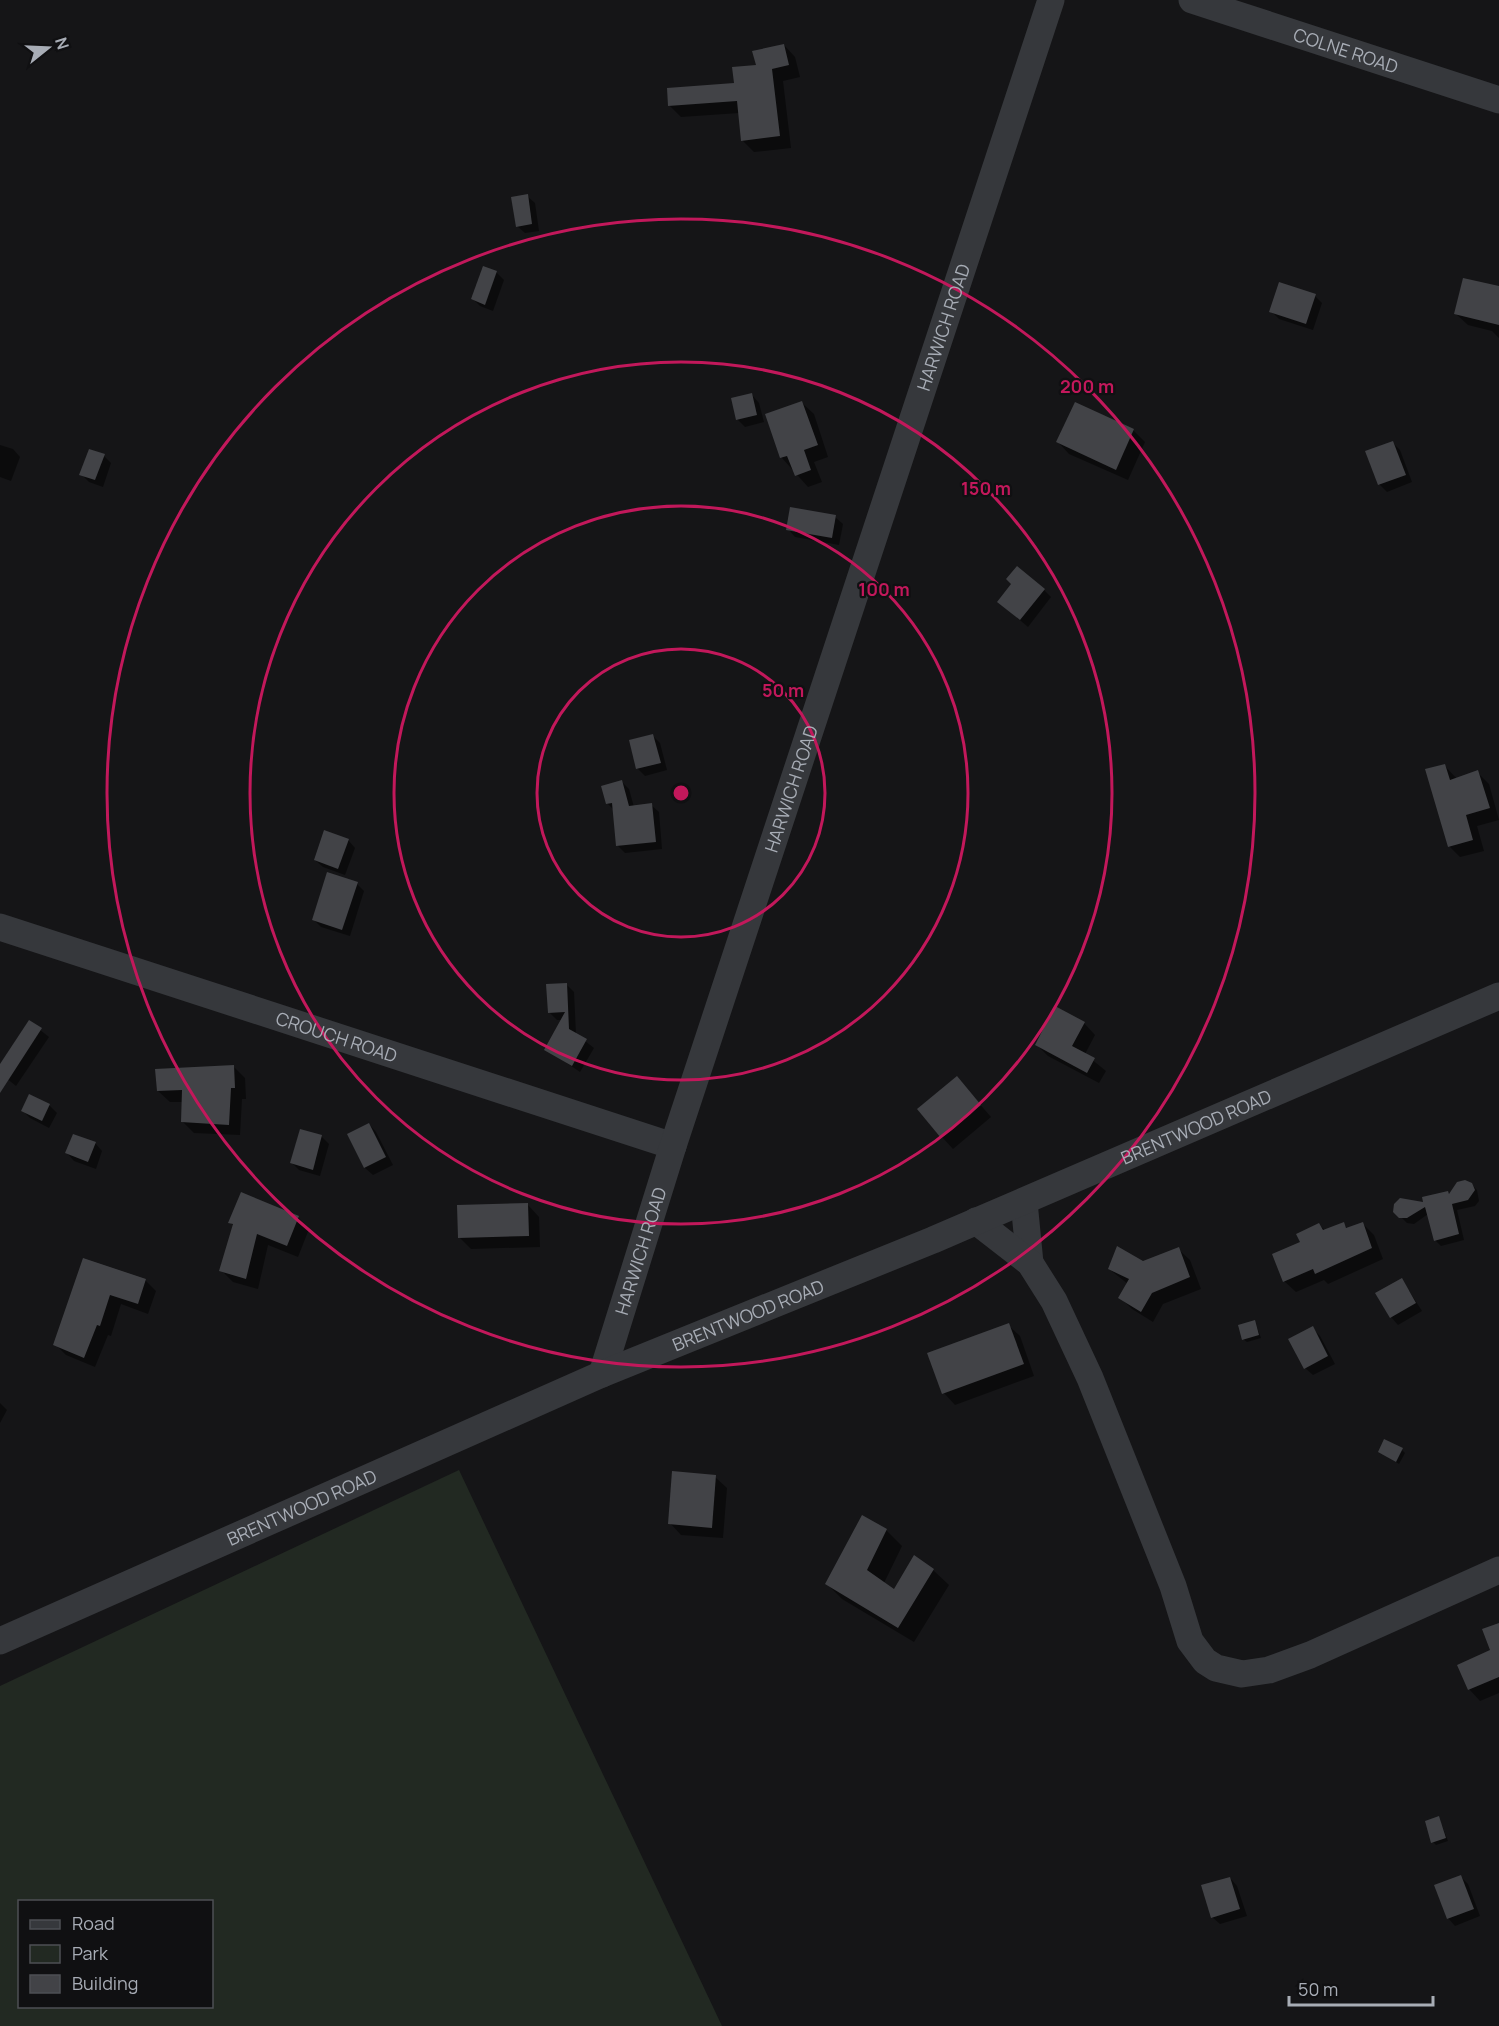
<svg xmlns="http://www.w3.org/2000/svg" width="1499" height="2026" font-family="Manrope,sans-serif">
<rect width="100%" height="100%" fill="#151517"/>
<!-- green -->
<path fill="#222922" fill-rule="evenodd" d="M459 1470 722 2026H0V1686ZM20 1902H212V2006H20Z"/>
<!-- shadow -->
<g fill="#0007">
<path d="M784 45 795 57 800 77 783 81 791 148 754 152 743 141 739 113 681 117 669 105 736 84Z"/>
<path d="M527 196 535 203 539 231 525 233 517 226Z"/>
<path d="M496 272 504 280 493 311 480 306 473 299Z"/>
<path d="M1499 289V338L1492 331 1468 325 1456 314Z"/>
<path d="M1315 296 1322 303 1313 330 1279 319 1271 311Z"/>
<path d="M752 395 759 403 764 422 745 427 737 419Z"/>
<path d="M802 403 814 414 828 457 814 462 822 482 808 487 782 458 767 415Z"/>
<path d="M1133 430 1145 442 1128 480 1069 454 1058 442Z"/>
<path d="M1393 443 1400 450 1412 482 1387 492 1379 484Z"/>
<path d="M0 445 13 449 20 457 11 481 0 477Z"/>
<path d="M104 456 111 463 103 487 89 482 81 474Z"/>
<path d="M835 517 843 524 839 545 795 537 788 529Z"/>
<path d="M1044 590 1051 597 1028 627 999 602Z"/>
<path d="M653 736 660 743 667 770 645 776 637 768Z"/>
<path d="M1444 765 1457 779 1477 772 1489 784 1499 820 1477 826 1484 851 1460 857 1449 846Z"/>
<path d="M622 782 629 789 634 807 651 805 659 812 662 849 625 853 617 845 614 810 607 803Z"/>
<path d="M348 840 355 848 345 875 323 867 315 860Z"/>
<path d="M357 884 364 891 350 936 321 927 314 920Z"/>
<path d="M566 984 574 992 576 1034 594 1048 580 1072 546 1049 563 1020H557L549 1012Z"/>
<path d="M30 1022 49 1037 16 1086 0 1073V1067Z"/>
<path d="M1084 1023 1095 1035 1085 1054 1106 1071 1099 1083 1048 1056 1037 1045Z"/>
<path d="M234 1067 245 1078 246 1099H242L240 1135 194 1133 182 1121 183 1102H170L158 1091Z"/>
<path d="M957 1078 991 1117 953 1149 942 1137Z"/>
<path d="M49 1105 57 1113 49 1128 30 1118 22 1110Z"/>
<path d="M369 1124 376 1132 393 1165 373 1175 365 1168 349 1134Z"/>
<path d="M321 1136 329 1144 320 1176 299 1170 292 1163Z"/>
<path d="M95 1143 102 1151 96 1169 74 1161 67 1153Z"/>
<path d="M1471 1184 1477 1190 1479 1201 1475 1206 1457 1210 1464 1240 1441 1246 1435 1240 1428 1214 1414 1224 1407 1223 1395 1211 1425 1204 1448 1192 1450 1195Z"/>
<path d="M528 1205 539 1217 540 1247 471 1249 459 1237Z"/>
<path d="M298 1217 309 1229 298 1257 268 1245 258 1289 233 1282 221 1270 234 1226 230 1222Z"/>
<path d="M1343 1224 1348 1229 1363 1224 1374 1235 1383 1259 1328 1284 1324 1280 1296 1292 1284 1281 1302 1243 1319 1225 1325 1230Z"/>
<path d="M1178 1249 1190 1260 1201 1289 1163 1304 1153 1322 1132 1309 1120 1297 1128 1284 1109 1269 1143 1263Z"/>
<path d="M84 1260 145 1280 156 1291 148 1314 121 1304 111 1336 108 1335 95 1367 66 1355 55 1344Z"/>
<path d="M1402 1280 1422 1311 1398 1325 1391 1317Z"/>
<path d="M1255 1322 1261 1338 1247 1342 1243 1339Z"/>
<path d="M1008 1325 1020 1336 1034 1376 955 1405 944 1393 929 1354Z"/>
<path d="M1312 1328 1320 1336 1335 1364 1313 1375 1305 1368Z"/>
<path d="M0 1403 7 1410 0 1423Z"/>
<path d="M1402 1450 1405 1453 1399 1464 1380 1452Z"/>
<path d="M715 1477 727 1488 723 1538 681 1535 670 1523Z"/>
<path d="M862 1517 886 1530 902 1546 884 1583 895 1591 933 1570 949 1585 914 1642 842 1599 826 1583Z"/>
<path d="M1499 1625V1693L1480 1701 1469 1689 1492 1651Z"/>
<path d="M1439 1818 1448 1841 1436 1845 1433 1842Z"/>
<path d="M1461 1877 1468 1884 1480 1916 1455 1926 1448 1918Z"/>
<path d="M1230 1878 1237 1886 1247 1916 1220 1924 1212 1917Z"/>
</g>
<!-- building -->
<g fill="#424347">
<path d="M784 44 789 65 772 69 780 136 741 141 737 101 668 106 667 88 734 83 732 67 756 65 752 51Z"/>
<path d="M528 194 532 224 516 227 511 197Z"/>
<path d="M483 266 497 271 485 305 471 299Z"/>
<path d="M1463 278 1499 286V325L1454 314Z"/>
<path d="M1279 282 1316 294 1306 324 1269 312Z"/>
<path d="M752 393 757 415 736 420 731 398Z"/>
<path d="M802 401 818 445 804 450 811 470 795 476 787 456 780 458 765 414Z"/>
<path d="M1075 402 1134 429 1116 470 1056 442Z"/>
<path d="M1393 441 1406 475 1378 485 1365 451Z"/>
<path d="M89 449 105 454 95 480 79 475Z"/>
<path d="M790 507 836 515 832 538 786 530Z"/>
<path d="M1017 566 1045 589 1020 620 997 602 1011 584 1006 579Z"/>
<path d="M653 734 661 763 636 769 629 740Z"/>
<path d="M1445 764 1450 780 1478 770 1490 808 1466 815 1473 840 1448 847 1425 769Z"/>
<path d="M622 780 629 806 652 803 656 842 616 846 612 803 606 804 601 786Z"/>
<path d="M324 830 349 839 338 869 314 860Z"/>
<path d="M327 872 358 882 342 930 312 920Z"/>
<path d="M567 983 569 1029 587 1039 572 1066 544 1050 565 1012 548 1013 546 984Z"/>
<path d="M1055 1006 1085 1022 1072 1046 1095 1058 1087 1073 1035 1045Z"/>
<path d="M29 1020 42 1028 0 1093V1064Z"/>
<path d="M234 1065 235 1088H231L229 1125 181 1122 182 1090 157 1091 155 1069Z"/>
<path d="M957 1076 981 1105 941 1138 917 1109Z"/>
<path d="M29 1094 50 1104 42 1121 21 1111Z"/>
<path d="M369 1123 386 1157 364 1168 347 1134Z"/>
<path d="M300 1129 322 1135 313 1170 290 1163Z"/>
<path d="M73 1134 96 1142 88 1162 65 1153Z"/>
<path d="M1465 1180 1472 1183 1475 1190 1468 1200 1452 1204 1459 1234 1434 1241 1425 1207 1407 1218H1399L1393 1212 1394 1204 1400 1198 1423 1202 1422 1197 1448 1191 1449 1194 1457 1182Z"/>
<path d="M241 1192 299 1216 287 1246 257 1234 246 1279 219 1271 233 1224 228 1223Z"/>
<path d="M528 1203 529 1236 458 1238 457 1205Z"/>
<path d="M1344 1222 1346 1228 1363 1222 1372 1248 1315 1274 1313 1269 1283 1282 1272 1254 1300 1242 1296 1234 1319 1223 1323 1230Z"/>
<path d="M1117 1246 1143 1261 1179 1247 1190 1277 1152 1293 1141 1312 1118 1298 1129 1279 1108 1269Z"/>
<path d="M83 1258 146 1279 138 1304 110 1295 100 1326 97 1325 84 1358 53 1345Z"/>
<path d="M1402 1278 1416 1303 1390 1318 1375 1293Z"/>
<path d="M1255 1320 1259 1335 1242 1340 1238 1325Z"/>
<path d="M1009 1323 1024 1364 942 1394 927 1353Z"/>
<path d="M1313 1326 1328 1356 1304 1369 1288 1339Z"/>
<path d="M1384 1439 1403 1448 1396 1462 1378 1452Z"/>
<path d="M672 1471 716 1475 712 1528 668 1524Z"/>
<path d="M862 1515 887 1529 867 1570 894 1589 914 1555 934 1569 898 1628 825 1584Z"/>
<path d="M1499 1623V1677L1468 1690 1457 1665 1490 1650 1482 1629Z"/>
<path d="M1439 1816 1446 1838 1431 1843 1425 1821Z"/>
<path d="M1461 1875 1474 1909 1447 1919 1434 1885Z"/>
<path d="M1230 1877 1240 1909 1211 1918 1201 1885Z"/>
</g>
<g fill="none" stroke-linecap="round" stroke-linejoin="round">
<!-- minor -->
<g stroke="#36383c" stroke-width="27">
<path id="s1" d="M1192 0 1499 100"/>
<path id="s2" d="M0 927 673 1146"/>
<path d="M1024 1202 1030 1263"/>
<path d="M976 1221 1030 1263 1054 1301 1090 1378 1173 1586 1190 1641 1205 1661 1216 1668 1242 1674 1269 1670 1310 1655 1499 1570"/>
<path id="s3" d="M602 1374 673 1146 1051 0"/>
<path id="s4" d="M0 1641 602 1374 933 1240 1499 996"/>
</g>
</g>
<!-- distance rings -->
<g fill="none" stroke="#c2185b" stroke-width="3">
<circle cx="681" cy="793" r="144"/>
<circle cx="681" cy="793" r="287"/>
<circle cx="681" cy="793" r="431"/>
<circle cx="681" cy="793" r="574"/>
</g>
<g text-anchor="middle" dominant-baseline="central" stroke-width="4.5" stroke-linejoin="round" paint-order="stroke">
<!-- street labels -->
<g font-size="18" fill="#a8adb6" stroke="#101012">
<text stroke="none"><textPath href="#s1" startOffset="162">COLNE ROAD</textPath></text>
<text stroke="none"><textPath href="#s3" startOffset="1101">HARWICH ROAD</textPath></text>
<text stroke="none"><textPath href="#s3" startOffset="615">HARWICH ROAD</textPath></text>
<text stroke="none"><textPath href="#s2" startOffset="354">CROUCH ROAD</textPath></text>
<text stroke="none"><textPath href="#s4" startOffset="1302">BRENTWOOD ROAD</textPath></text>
<text stroke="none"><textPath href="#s3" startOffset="129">HARWICH ROAD</textPath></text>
<text stroke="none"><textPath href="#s4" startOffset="816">BRENTWOOD ROAD</textPath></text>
<text stroke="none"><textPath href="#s4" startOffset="330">BRENTWOOD ROAD</textPath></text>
</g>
</g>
<circle cx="681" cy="793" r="9" fill="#c2185b" stroke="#101012" stroke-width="3"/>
<g font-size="18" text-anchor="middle" font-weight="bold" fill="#c2185b" stroke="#101012" stroke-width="4.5" stroke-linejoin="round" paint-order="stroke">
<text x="1087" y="393">200 m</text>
<text x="986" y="495">150 m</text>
<text x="884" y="596">100 m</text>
<text x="783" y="697">50 m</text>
</g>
<!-- legend -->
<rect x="18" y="1900" width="195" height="108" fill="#101012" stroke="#4d4f54" stroke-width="1.5"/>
<rect x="30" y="1920" width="30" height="9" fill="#36383c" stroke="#4d4f54" stroke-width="1.5"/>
<text x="72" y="1930" font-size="18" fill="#a8adb6">Road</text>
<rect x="30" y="1945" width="30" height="18" fill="#222922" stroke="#4d4f54" stroke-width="1.5"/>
<text x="72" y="1960" font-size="18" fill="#a8adb6">Park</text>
<rect x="30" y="1975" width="30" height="18" fill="#424347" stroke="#4d4f54" stroke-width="1.5"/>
<text x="72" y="1990" font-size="18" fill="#a8adb6">Building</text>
<!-- north arrow -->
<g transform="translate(48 48) rotate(72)" stroke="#101012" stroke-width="4.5" paint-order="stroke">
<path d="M0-4.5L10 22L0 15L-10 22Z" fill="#a8adb6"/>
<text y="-9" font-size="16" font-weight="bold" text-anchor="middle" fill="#a8adb6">N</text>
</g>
<!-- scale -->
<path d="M1289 1996v9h144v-9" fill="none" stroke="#a8adb6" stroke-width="3"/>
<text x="1298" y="1996" font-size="18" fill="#a8adb6" stroke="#101012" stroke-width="4.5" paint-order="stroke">50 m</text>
</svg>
